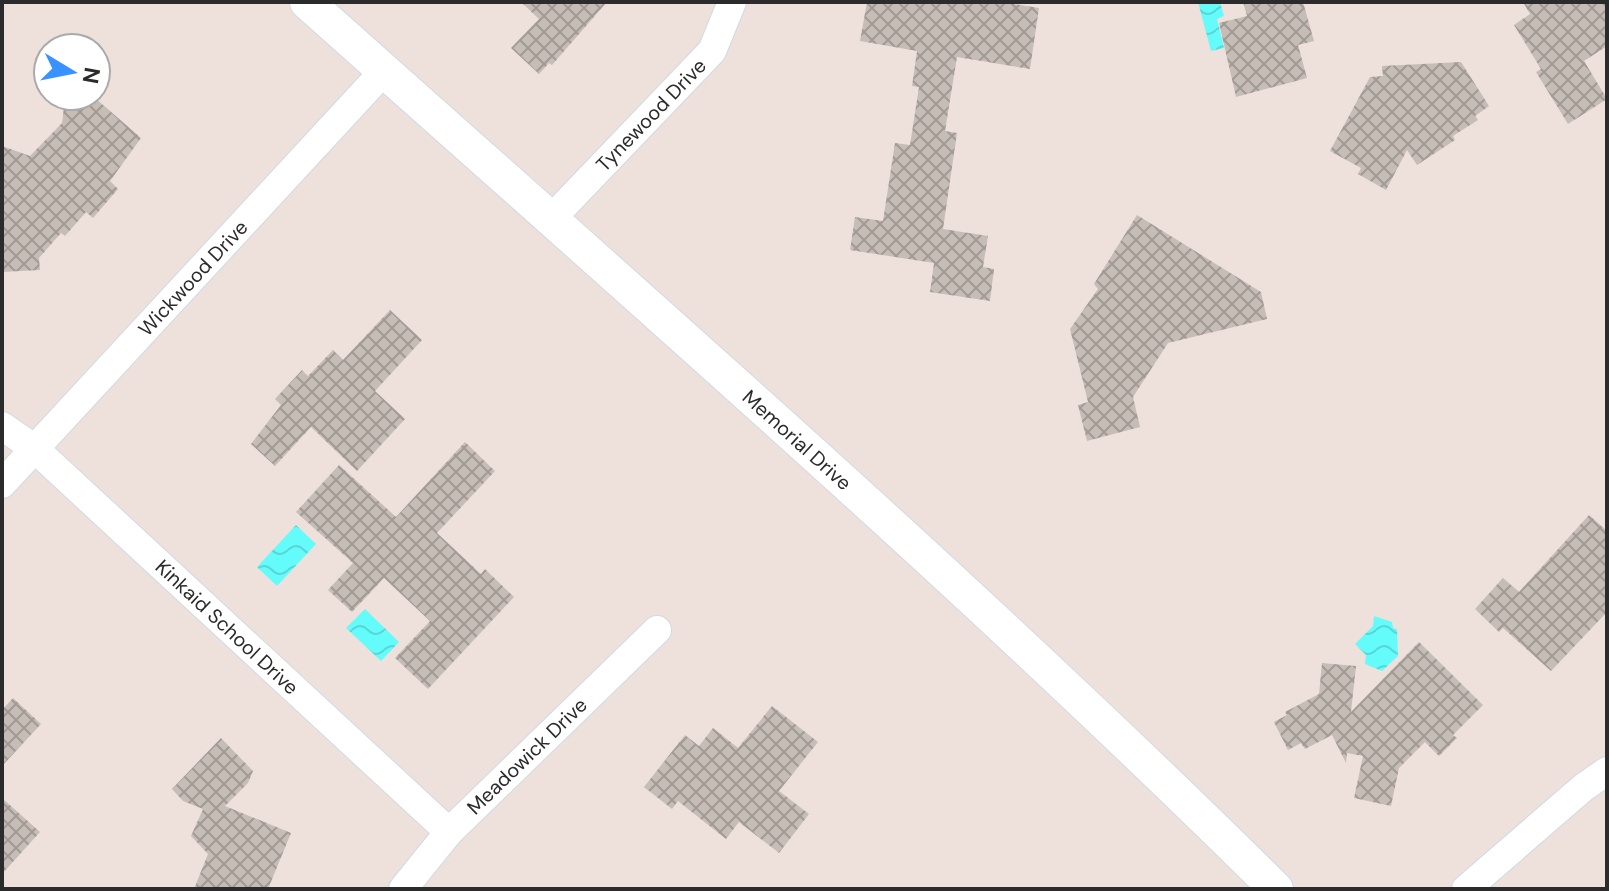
<svg xmlns="http://www.w3.org/2000/svg" width="1609" height="891" font-family="'DM Sans',sans-serif">
<defs>
<pattern id="water-waves" width="16" height="10" patternUnits="userSpaceOnUse" patternTransform="scale(2)"><rect width="16" height="10" fill="#64fbfb"/><path d="M0 5q4-4 8 0t8 0" fill="none" stroke="#57d7d7"/></pattern>
<pattern id="building-cross-hatch" width="8" height="8" patternUnits="userSpaceOnUse" patternTransform="scale(2)"><rect width="8" height="8" fill="#c6bdb7"/><path d="M0 0l8 8M0 8l8-8" fill="none" stroke="#a19a95"/></pattern>
</defs>
<rect width="100%" height="100%" fill="#eee1db"/>
<!-- water -->
<g fill="url(#water-waves)">
<path d="M1198 2H1220L1224 16 1217 19 1224 48 1211 51Z"/>
<path d="M296 525 316 544 277 586 257 567Z"/>
<path d="M365 609 399 642 381 661 346 628Z"/>
<path d="M1374 616 1392 622 1393 628 1397 629 1398 656 1382 671 1365 664 1366 655 1355 644 1373 626Z"/>
</g>
<!-- building -->
<g fill="url(#building-cross-hatch)">
<path d="M521 2H607L552 65 549 63 539 74 511 48 539 19Z"/>
<path d="M867 2H1001L1039 8 1030 69 957 57 945 131 957 133 943 229 988 236 983 267 994 269 990 301 930 292 934 263 850 250 855 217 883 221 895 143 910 145 919 87 912 86 917 51 860 41Z"/>
<path d="M1243 2H1303L1314 41 1298 45 1307 78 1236 97 1219 23 1247 16Z"/>
<path d="M1523 2H1607V46L1584 61 1607 99 1568 124 1536 72 1541 69 1514 25 1530 14Z"/>
<path d="M1461 62 1489 106 1475 116 1478 120 1453 136 1455 140 1417 165 1407 150 1386 190 1358 174 1361 168 1330 151 1370 77 1383 76 1382 66Z"/>
<path d="M95 98 141 138 110 181 118 189 93 218 86 212 65 236 61 233 39 258 40 270 2 272V146L30 156 62 123 65 99Z"/>
<path d="M1137 215 1261 292 1267 319 1168 343 1133 397 1140 427 1087 441 1078 405 1088 402 1070 329 1098 289 1094 284Z"/>
<path d="M390 310 422 340 375 391 405 419 357 471 311 427 275 466 251 444 281 405 275 399 302 370 308 376 333 350 343 360Z"/>
<path d="M465 442 495 471 437 533 481 574 485 569 514 597 428 689 395 658 430 621 384 578 352 612 328 590 353 563 296 512 339 465 396 517Z"/>
<path d="M1589 515 1607 531V612L1551 671 1503 628 1499 632 1475 609 1503 578 1519 592Z"/>
<path d="M1419 642 1483 705 1453 735 1457 738 1439 756 1425 742 1399 768 1391 806 1354 798 1363 756 1347 753 1346 763 1332 735 1305 749 1301 743 1288 750 1274 722 1287 715 1285 712 1319 694 1322 663 1356 666 1351 712Z"/>
<path d="M13 698 41 724 2 766V710Z"/>
<path d="M772 706 818 742 779 791 809 814 779 853 739 822 726 839 678 801 672 809 644 787 685 735 699 746 713 728 738 748Z"/>
<path d="M221 738 253 771 248 783 225 806 291 833 268 889H194L208 854 191 836 203 809 183 801 172 789Z"/>
<path d="M2 798 40 832 2 874Z"/>
</g>
<g fill="none" stroke-linecap="round" stroke-linejoin="round">
<defs>
<g id="minor">
<path d="M552 218 712 51 732 2"/>
<path d="M2 426 35 449 449 832"/>
<path d="M2 484 384 71"/>
<path d="M403 889 449 832 657 630"/>
<path d="M1466 889 1584 787 1607 771"/>
</g>
<path id="tertiary" d="M307 2C634 294 965 581 1276 889"/>
</defs>
<!-- minor casing -->
<use href="#minor" stroke="#d0dae5" stroke-width="30"/>
<!-- tertiary casing -->
<use href="#tertiary" stroke="#d0dae5" stroke-width="36"/>
<!-- minor -->
<use href="#minor" stroke="#fff" stroke-width="28"/>
<!-- tertiary -->
<use href="#tertiary" stroke="#fff" stroke-width="34"/>
</g>
<g text-anchor="middle" dominant-baseline="central" stroke-width="6" stroke-linejoin="round" paint-order="stroke">
<!-- street labels -->
<g font-size="20" fill="#2b2b2b" stroke="#fff">
<text transform="translate(651 115) rotate(-46)">Tynewood Drive</text>
<text transform="translate(193 278) rotate(-47)">Wickwood Drive</text>
<text transform="translate(797 440) rotate(42)">Memorial Drive</text>
<text transform="translate(227 627) rotate(43)">Kinkaid School Drive</text>
<text transform="translate(527 756) rotate(-44)">Meadowick Drive</text>
</g>
</g>
<!-- border -->
<rect width="1609" height="891" fill="none" stroke="#2b2b2b" stroke-width="8"/>
<!-- north arrow -->
<g transform="translate(72 72) rotate(100)"><circle r="38" fill="#ffffff" stroke="#aaaaaa" stroke-width="2"/>
<path d="M0-6L14 30L0 20L-14 30Z" fill="#3892ff"/>
<text y="-12" font-size="22" font-weight="bold" text-anchor="middle" fill="#2b2b2b">N</text>
</g>
</svg>
